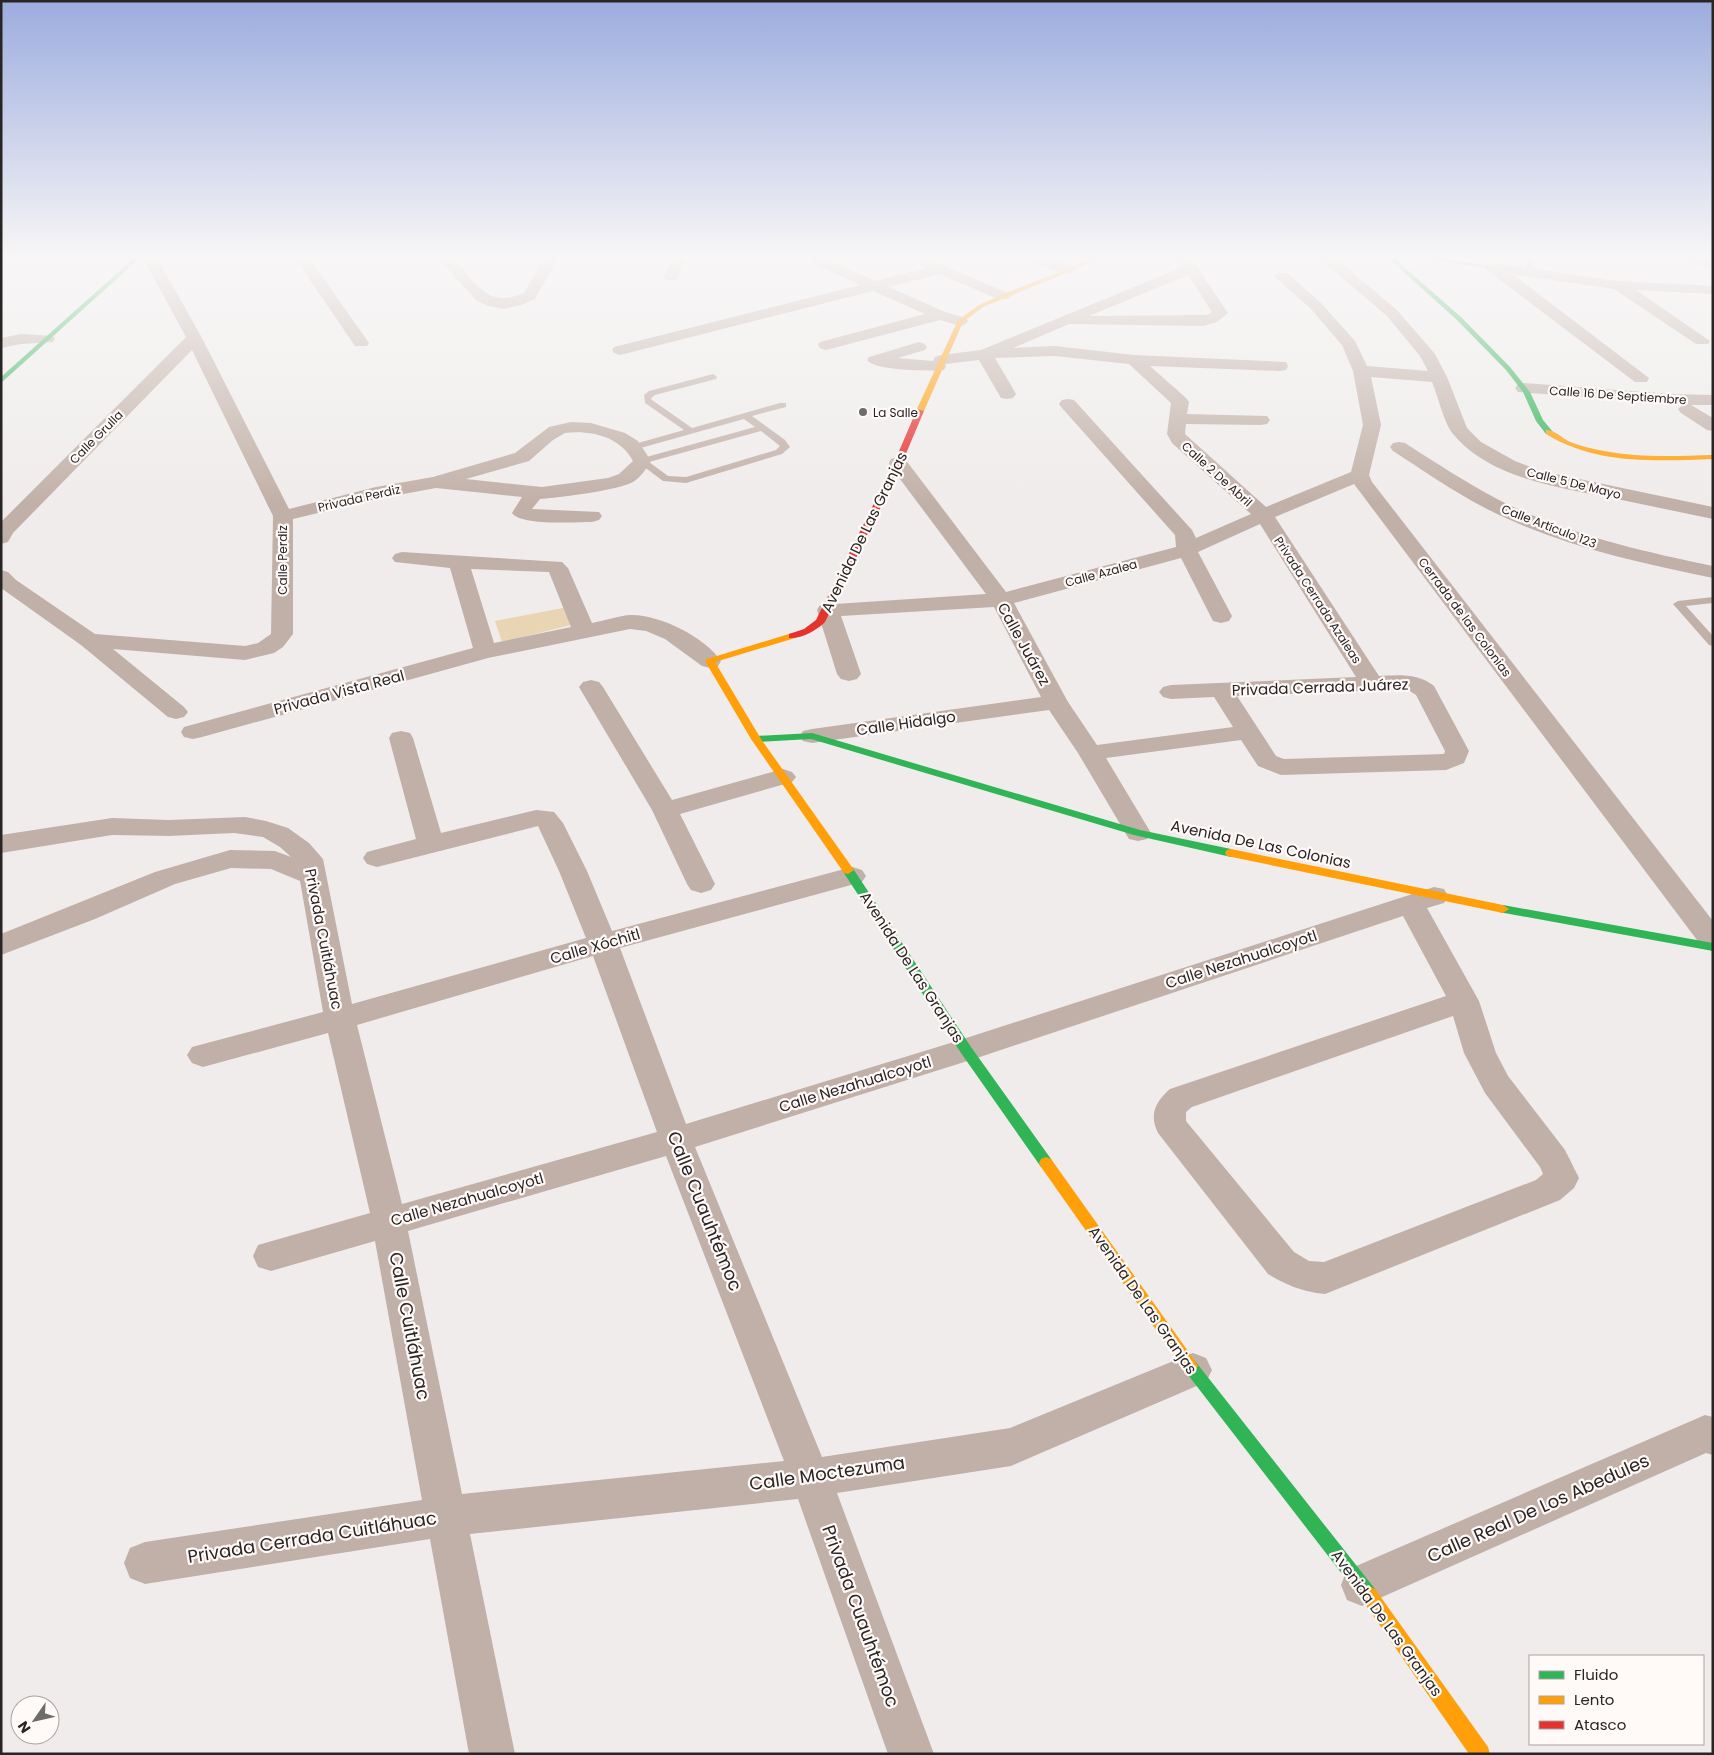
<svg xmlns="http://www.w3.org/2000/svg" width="1714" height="1755" font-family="Poppins,sans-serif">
<rect width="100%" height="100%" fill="#f0ecec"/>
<!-- green -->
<path fill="#e9d4b3" d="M568 607 575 624 502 642 495 621Z"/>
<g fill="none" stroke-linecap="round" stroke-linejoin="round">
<!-- lane -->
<g fill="#c1b0a7" fill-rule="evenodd">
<path d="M1521 258H1533V274H1527L1526 260Z"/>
<path d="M713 374 717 377 716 379 655 395 651 398 652 400 692 428 780 403H786V407L752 416 785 440 790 447 782 454 686 483 663 481 639 463V459L755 427 744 419 637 449H631V445L684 430 645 403 644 395 649 391ZM761 431 780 446 776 450 686 477 668 476 649 462Z"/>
<path d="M1713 597V603L1686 606 1713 636V646L1709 645 1673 604 1678 601Z"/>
</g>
<!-- street -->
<g fill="#c1b0a7" fill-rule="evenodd">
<path d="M143 258H157L202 338 289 509 376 487 433 477 515 453 549 427 571 422 591 423 625 433 638 441 651 461C646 469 641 477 633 482 619 490 557 498 540 499L532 509 599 512 602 516 599 520 592 522C575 522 521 526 512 513L522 497 436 488 376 499 293 519V634L283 647 274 653 245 660 113 649 184 707 188 712 184 717 176 719 168 717 81 645 1 588V570L8 572 16 580 95 634 245 646 258 643 271 634 273 516 192 350 13 533 8 542 1 544V522L186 337ZM565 433C592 430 620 437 633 461L619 474 608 478 542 487 466 479 529 461 553 440Z"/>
<path d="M295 258H309L369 343 367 346H355Z"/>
<path d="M438 258H453C476 283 487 309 524 293L544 258H558L535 299 521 305 504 309 488 306 477 301Z"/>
<path d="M673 258H687L676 280H666L664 277Z"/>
<path d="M814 258H824L876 281 926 268 917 262 919 259 925 258 1008 293 1011 296 1008 299H998L939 274 889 287 945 312 966 318 968 321 966 324 960 326 940 320 826 350 820 348 818 345 820 342 925 314 873 291 620 355 614 353 612 350 614 347 860 285 814 264 812 261Z"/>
<path d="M1028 258H1048L1072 267 1074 270 1072 273H1062L1030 261Z"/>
<path d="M1177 258H1191L1228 313 1217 322 1203 326 1069 324 1013 348 1055 346 1134 355 1286 362 1288 366 1286 370 1280 371 1150 366 1186 398 1189 402 1187 414 1267 416 1270 420 1267 424 1261 425 1186 424 1185 434 1266 507 1351 472 1363 425 1353 371 1342 345 1310 308 1277 279 1275 276 1277 273H1287L1320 302 1355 341 1367 366 1428 371 1420 356 1387 316 1319 258H1335L1397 310 1435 354 1447 377 1467 428 1481 442 1515 461 1541 471 1713 507V519C1679 512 1646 505 1612 498 1558 487 1491 479 1453 434 1444 423 1438 396 1432 382L1371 377 1381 425 1369 475 1372 482 1713 921V951L1703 948 1354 484 1275 517 1379 676C1398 675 1418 673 1434 686L1469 751 1464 763 1446 770 1281 775 1258 766 1241 740 1106 758 1151 833 1147 839 1138 841 1129 839 1078 753 1049 710 812 743 803 741 800 736 803 731 812 729 1041 697 994 607 841 616 861 674 857 679 849 681 841 679 837 674 817 610 820 605 986 594 891 467 889 463 891 459 898 457 905 459 1006 592 1176 547 1175 535 1062 408 1059 404 1062 400 1068 399 1074 400 1192 530 1196 538 1251 514 1172 443 1167 434 1171 403 1129 364 1055 356 995 358 1016 394 1013 398 1007 399 1001 398 979 360 945 364 946 366 944 370 938 371C923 370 875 371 867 360L869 357 919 342 925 344 927 347 925 350 898 358 933 361 935 357 941 355 981 350 1183 267ZM1188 275 1212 312 1207 315 1089 316ZM1260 524 1356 677 1171 685 1163 687 1159 692 1163 697 1171 699 1214 697 1233 727 1097 745 1068 702 1014 603 1181 558 1213 621 1221 623 1229 621 1232 616 1198 552ZM1407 689 1416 695 1445 751 1444 754 1284 759 1276 756 1237 696Z"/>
<path d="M1684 258H1706L1713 260V269L1686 261Z"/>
<path d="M1493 263 1617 281 1713 286V294L1636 290 1710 341 1708 344H1696L1614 289 1512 274 1649 378 1647 382H1635L1487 270 1485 267 1487 264Z"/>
<path d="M21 334 53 336 55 339 53 342 21 344 1 348V338Z"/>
<path d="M1524 383 1671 394 1713 395V405H1691L1713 418V431L1707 430 1681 413 1678 409 1684 404 1518 392 1515 388 1518 384Z"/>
<path d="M1399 442 1405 443C1436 463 1467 483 1499 500 1566 534 1640 551 1713 566V578C1636 562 1558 545 1487 509 1454 492 1424 471 1393 451L1390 447 1393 443Z"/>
<path d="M402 552 562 562 568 568 592 623C604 621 617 616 630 615 659 614 705 637 721 661L718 666 710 668 702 666 665 639 646 631 630 629 488 658 202 737 193 739 184 737 181 732 184 727 473 648 450 568 395 562 392 558 395 554ZM471 569 549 572 571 627 494 643Z"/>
<path d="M591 680 599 682 603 687 672 800 783 769 792 772 796 777 792 782 680 814 715 884 711 890 701 893 691 890 687 884 652 810 579 687 583 682Z"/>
<path d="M401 731 410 733 413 738 441 833 536 810 554 812 563 823 587 871 612 931 852 867 862 870 866 876 862 882 620 948 686 1124 957 1041 1434 887 1444 889 1448 896 1444 903 1427 908 1479 1001 1496 1053 1508 1076 1565 1150 1579 1178 1574 1188 1560 1200 1325 1294C1301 1291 1289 1286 1268 1274L1158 1133C1149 1115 1155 1102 1170 1089L1446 996 1403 916 977 1058 695 1147 822 1457 1010 1428 1193 1353 1206 1358 1212 1370 1206 1382 1011 1466 837 1493 934 1754H888L798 1499 470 1534 515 1754H469L430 1539 145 1584 130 1578 124 1563 130 1548 145 1542 422 1500 375 1241 271 1271 258 1267 253 1256 258 1245 370 1213 328 1033 203 1067 192 1063 187 1055 192 1047 323 1012 300 881 271 869 231 868 175 884 95 919 1 955V934L155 872 230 850 275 851 291 857 280 847 263 837 234 833 169 836 112 835 1 853V835L112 818 169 820 245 817 266 821 288 828 309 843 323 859 352 1004 586 938 559 871 538 826 377 867 367 864 363 858 367 852 416 839 389 738 392 733ZM593 956 657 1132 402 1204 357 1025ZM1453 1016 1464 1053 1485 1093 1540 1167 1543 1174 1536 1180 1324 1262 1309 1261 1294 1252 1186 1121V1112L1192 1107ZM666 1156 784 1461 462 1494 408 1231Z"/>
<path d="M1705 1415 1713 1417V1455L1706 1453 1362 1606 1347 1600 1341 1585 1347 1570Z"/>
</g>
<!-- fast -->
<g fill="#30b455" fill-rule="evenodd">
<path d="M134 258H140L1 383V377Z"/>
<path d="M1388 258H1394L1462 318 1510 367 1530 392 1543 420 1553 432 1552 434H1546L1536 421 1523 392 1506 370 1457 320Z"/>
<path d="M1424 258H1440L1495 267 1492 269Z"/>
<path d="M812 733 1140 830 1231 849 1237 853 1231 857 1134 835 811 739 756 742 751 739 756 736Z"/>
<path d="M848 866 852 867 971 1047 1051 1159 1053 1163 1051 1167 1046 1169 1041 1167 961 1053 842 870Z"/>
<path d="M1503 905 1713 943V951L1499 912 1497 909 1499 906Z"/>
<path d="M1190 1359 1195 1361 1375 1589 1378 1595 1375 1601 1369 1604 1363 1601 1185 1371 1182 1366 1185 1361Z"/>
</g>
<!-- slow -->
<g fill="#ff9f0a" fill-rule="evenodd">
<path d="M1095 258H1103L983 307 963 322 924 411 917 413 916 411 958 320 979 305 1001 295Z"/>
<path d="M1546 430C1555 430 1562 438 1570 442 1581 446 1592 449 1604 451 1640 458 1677 456 1713 455V459C1656 461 1596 465 1546 434Z"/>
<path d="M792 633 797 636 795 638 715 662 761 739 854 870 848 874 844 873 751 739 705 661 707 659Z"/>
<path d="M1231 849 1503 905 1509 909 1503 913 1227 856 1225 853 1227 850Z"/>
<path d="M1046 1157 1051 1159 1195 1361 1198 1366 1195 1371 1190 1373 1185 1371 1041 1167 1039 1163 1041 1159Z"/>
<path d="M1369 1586 1375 1589 1488 1747 1490 1754H1469L1363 1601 1360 1595 1363 1589Z"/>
</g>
<!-- jam -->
<path fill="#e5322d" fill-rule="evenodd" d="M917 409 924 411 902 463 825 622C816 631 801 639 789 638V634L804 629 816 620 894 463Z"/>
</g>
<!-- sky -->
<linearGradient id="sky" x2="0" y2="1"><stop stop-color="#9bacde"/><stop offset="0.51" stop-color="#f8f6f6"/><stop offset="1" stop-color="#f8f6f6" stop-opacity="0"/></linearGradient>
<rect width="1714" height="504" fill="url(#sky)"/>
<!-- markers -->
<circle fill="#6e6b6b" stroke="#fff9f8" stroke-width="2" cx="863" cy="412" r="5"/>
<g text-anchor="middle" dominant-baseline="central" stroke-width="4.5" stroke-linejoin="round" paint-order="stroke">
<!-- far-street labels -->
<g font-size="12" fill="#282525" stroke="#fff9f8">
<text transform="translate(1618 395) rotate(4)">Calle 16 De Septiembre</text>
<text transform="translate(96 437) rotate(-45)">Calle Grulla</text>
<text transform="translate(1217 474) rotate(42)">Calle 2 De Abril</text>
<text transform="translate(1574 483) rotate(14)">Calle 5 De Mayo</text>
<text transform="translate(359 498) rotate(-13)">Privada Perdiz</text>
<text transform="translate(1549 526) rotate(21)">Calle Artículo 123</text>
<text transform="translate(282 560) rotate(-90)">Calle Perdiz</text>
<text transform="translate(1101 573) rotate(-15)">Calle Azalea</text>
<text transform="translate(1318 600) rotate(57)">Privada Cerrada Azaleas</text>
<text transform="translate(1465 617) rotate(53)">Cerrada de las Colonias</text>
</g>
<!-- far-poi labels -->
<g font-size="12" fill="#282525" stroke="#fff9f8" text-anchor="start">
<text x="873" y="412">La Salle</text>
</g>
<!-- street labels -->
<g font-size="15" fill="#282525" stroke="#fff9f8">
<text transform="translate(864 532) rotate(-64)">Avenida De Las Granjas</text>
<text transform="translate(1024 644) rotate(61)">Calle Juárez</text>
<text transform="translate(1320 687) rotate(-2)">Privada Cerrada Juárez</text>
<text transform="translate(339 692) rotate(-15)">Privada Vista Real</text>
<text transform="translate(906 723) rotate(-8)">Calle Hidalgo</text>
<text transform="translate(1261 844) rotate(12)">Avenida De Las Colonias</text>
<text transform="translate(324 939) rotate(79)">Privada Cuitláhuac</text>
<text transform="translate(595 946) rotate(-16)">Calle Xóchitl</text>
<text transform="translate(1241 959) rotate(-18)">Calle Nezahualcoyotl</text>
<text transform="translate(912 967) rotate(57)">Avenida De Las Granjas</text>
<text transform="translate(855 1084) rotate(-17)">Calle Nezahualcoyotl</text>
<text transform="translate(467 1199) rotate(-16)">Calle Nezahualcoyotl</text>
<text transform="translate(1143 1300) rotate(55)">Avenida De Las Granjas</text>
<text transform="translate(1387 1623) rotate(54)">Avenida De Las Granjas</text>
</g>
<!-- near-street labels -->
<g font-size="18" fill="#282525" stroke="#fff9f8">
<text transform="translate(705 1211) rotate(68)">Calle Cuauhtémoc</text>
<text transform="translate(410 1326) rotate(79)">Calle Cuitláhuac</text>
<text transform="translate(827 1473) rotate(-8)">Calle Moctezuma</text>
<text transform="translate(1538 1508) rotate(-24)">Calle Real De Los Abedules</text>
<text transform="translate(312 1537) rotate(-9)">Privada Cerrada Cuitláhuac</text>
<text transform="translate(861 1616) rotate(70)">Privada Cuauhtémoc</text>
</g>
</g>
<!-- border -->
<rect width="1714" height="1755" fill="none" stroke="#282525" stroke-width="5"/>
<!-- legend -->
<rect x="1529" y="1655" width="175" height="90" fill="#fff9f8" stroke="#a9a4a4"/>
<rect x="1539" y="1671" width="25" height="8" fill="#30b455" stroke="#a9a4a4"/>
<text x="1574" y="1680" font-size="15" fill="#282525">Fluido</text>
<rect x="1539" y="1696" width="25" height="8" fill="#ff9f0a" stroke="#a9a4a4"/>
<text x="1574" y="1705" font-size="15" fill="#282525">Lento</text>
<rect x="1539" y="1721" width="25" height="8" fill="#e5322d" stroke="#a9a4a4"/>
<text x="1574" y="1730" font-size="15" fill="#282525">Atasco</text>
<!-- north arrow -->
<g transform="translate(35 1720) rotate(236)"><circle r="24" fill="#fff9f8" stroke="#a9a4a4"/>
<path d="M0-4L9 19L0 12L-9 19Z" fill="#6e6b6b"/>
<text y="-8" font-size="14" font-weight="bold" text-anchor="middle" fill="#282525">N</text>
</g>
</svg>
